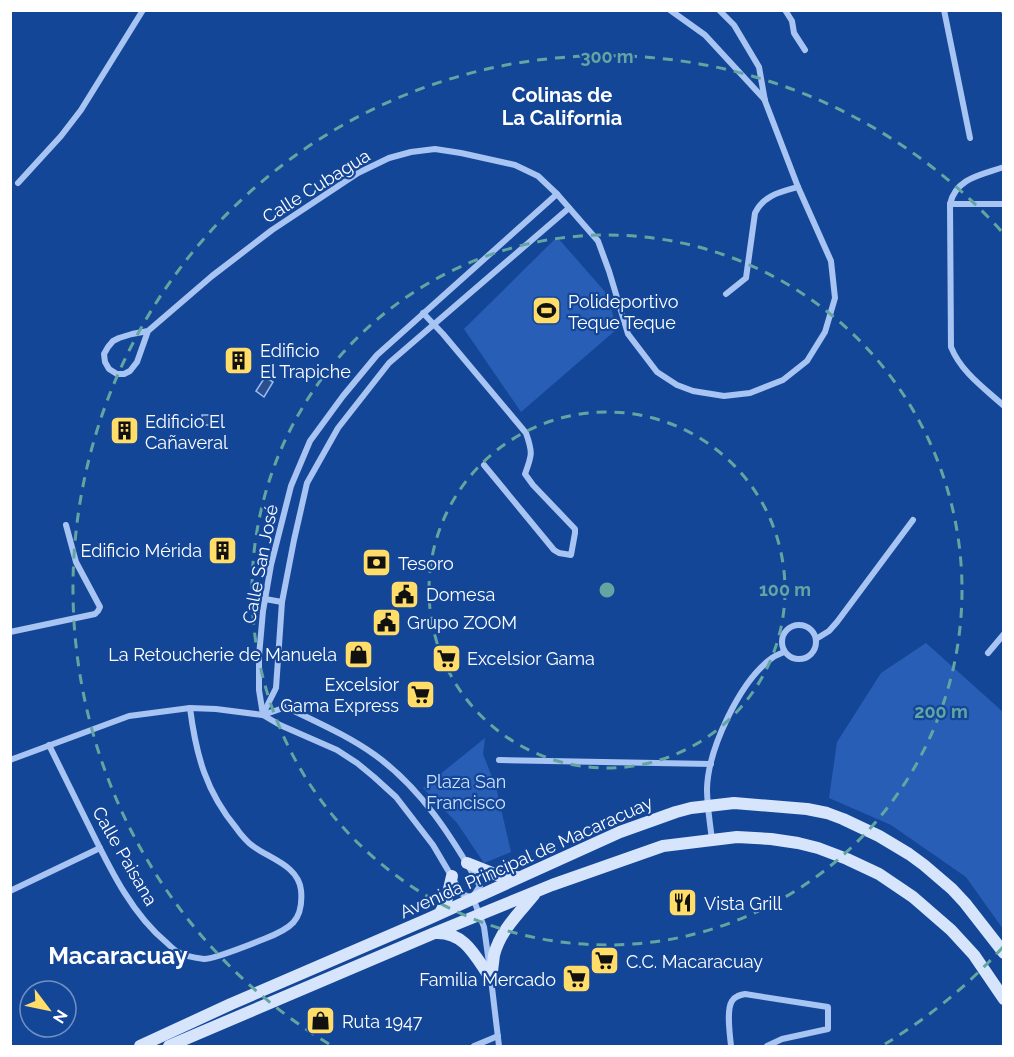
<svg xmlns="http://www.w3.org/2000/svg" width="1014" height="1057" font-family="Raleway,sans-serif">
<rect width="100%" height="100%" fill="#144698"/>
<!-- green -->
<g fill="#285eb6">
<path d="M557 237 607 294 617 329 521 412 464 329Z"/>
<path d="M926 643 1003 712V929L966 877 891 825 829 798 837 742 881 673Z"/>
<path d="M485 738 483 754 496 787 511 852 484 863 457 823 423 788Z"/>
</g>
<!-- water -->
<g fill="#2b4f8c" stroke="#99bef5" stroke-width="1.5">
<path d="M265 377 273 382 264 397 256 391Z"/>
<rect x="202" y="415" width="17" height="10"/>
</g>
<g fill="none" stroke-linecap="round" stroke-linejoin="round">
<!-- street -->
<g stroke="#a7c4f2" stroke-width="6">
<path d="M670 10 705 35 765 100"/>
<path d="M785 10 792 21 794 33 805 50"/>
<path d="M944 10 970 138"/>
<path d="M1003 10 1004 11"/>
<path d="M1004 167C981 175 956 178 950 204L951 347C961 372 984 388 1004 406"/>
<path d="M18 183 61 136 81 110 143 10"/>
<path d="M950 204H1004"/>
<path d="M726 294 746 278 755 213C764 195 780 192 798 187"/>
<path d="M423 313 443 334 526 433C533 453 532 455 525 474L533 485 575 529V533L571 555 559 553 554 550 484 465"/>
<path d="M148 331 137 362 130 371 124 374H117L109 369 105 362 104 354 108 347 113 341 119 338 132 334 148 331 212 276 272 230 358 173 389 158 411 152 435 149 461 153 515 165 538 176 557 194 598 241 609 271 628 334 657 372 677 385 693 391 724 396 750 393 783 380 807 361 825 332 835 298 831 261 798 187 765 101 759 67 734 25 719 10"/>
<path d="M265 599 282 602"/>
<circle cx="799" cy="642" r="17"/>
<path d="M10 632 95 614 98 611 100 607 76 562 66 525"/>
<path d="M816 639 829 631 837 622 913 520"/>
<path d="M988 653 1004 634"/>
<path d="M263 714 276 688 282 602 294 540 307 483 338 428 389 363 569 208"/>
<path d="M263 715 259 690V656L263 611 271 565 291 486 310 441 343 396 377 355 557 194"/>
<path d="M263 715 286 707C316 722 347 735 375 755 421 788 452 837 480 886L474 895"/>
<path d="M49 745C61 769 73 794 85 818 107 862 129 912 167 943 170 946 174 950 178 952 184 956 196 958 204 959 213 959 254 943 264 939 290 929 304 921 301 890 298 864 266 858 249 843 245 839 240 834 237 829 206 792 196 755 190 708"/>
<path d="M10 760 129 716 190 708 216 709 263 715 280 725 337 750 357 763 374 777 396 797 433 845 462 894 473 898"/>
<path d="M499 760 711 764"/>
<path d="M712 840C710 823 707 805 707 789 708 749 740 681 772 658 776 655 780 654 784 652"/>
<path d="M10 891 100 848"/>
<path d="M473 898 484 927 489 963"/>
<path d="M491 979 499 1046"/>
<path d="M474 1046 498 1036"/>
<path d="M731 1046C730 1035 726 1010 732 1001 735 996 740 995 745 994L828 1007V1029L782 1039 767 1046"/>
</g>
<!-- secondary -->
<g stroke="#d6e4fc" stroke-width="12">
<path d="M467 863 500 876 516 877"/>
<path d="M440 913 446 902 452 876"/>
<path d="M436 933C466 932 476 958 491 979"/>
<path d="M491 979C492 971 493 963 494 955 500 931 519 913 534 895"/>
<path d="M140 1046 231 1004 428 919 620 832 676 812 691 808 734 803 807 809 827 813 843 819 879 836 909 854 924 865 952 889 965 903 1004 953"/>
<path d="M169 1046 432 934 552 885 663 846 737 837 771 839 798 843 818 848 847 859 879 874 913 897 951 930 974 955 1004 999"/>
</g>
</g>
<!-- distance rings -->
<g fill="none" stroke="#63a6a1" stroke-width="3" stroke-dasharray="10 8">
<circle cx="607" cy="590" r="178"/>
<circle cx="607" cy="590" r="355"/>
<path d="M1003 947A533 533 0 0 1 885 1044M329 1044A533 533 0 1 1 1003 233"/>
</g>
<!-- icons -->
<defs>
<symbol id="stadium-square" viewBox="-11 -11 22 22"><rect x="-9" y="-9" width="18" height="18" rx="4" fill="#ffdd68" stroke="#144698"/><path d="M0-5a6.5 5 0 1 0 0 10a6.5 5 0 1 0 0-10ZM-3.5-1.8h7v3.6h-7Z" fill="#111"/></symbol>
<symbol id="building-square" viewBox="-11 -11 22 22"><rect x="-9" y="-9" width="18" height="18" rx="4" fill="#ffdd68" stroke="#144698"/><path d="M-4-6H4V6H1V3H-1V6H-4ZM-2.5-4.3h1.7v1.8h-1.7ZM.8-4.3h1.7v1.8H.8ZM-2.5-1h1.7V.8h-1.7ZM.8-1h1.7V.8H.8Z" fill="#111"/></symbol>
<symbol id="bank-square" viewBox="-11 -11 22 22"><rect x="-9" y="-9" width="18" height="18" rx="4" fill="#ffdd68" stroke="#144698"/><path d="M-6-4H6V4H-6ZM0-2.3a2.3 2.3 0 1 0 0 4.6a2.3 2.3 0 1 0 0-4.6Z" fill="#111"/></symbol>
<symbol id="civic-square" viewBox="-11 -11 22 22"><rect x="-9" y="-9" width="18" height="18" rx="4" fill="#ffdd68" stroke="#144698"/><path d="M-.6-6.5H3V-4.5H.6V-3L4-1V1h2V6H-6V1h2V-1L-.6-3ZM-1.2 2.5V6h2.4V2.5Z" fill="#111"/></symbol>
<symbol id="shop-square" viewBox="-11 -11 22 22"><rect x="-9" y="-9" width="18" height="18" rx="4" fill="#ffdd68" stroke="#144698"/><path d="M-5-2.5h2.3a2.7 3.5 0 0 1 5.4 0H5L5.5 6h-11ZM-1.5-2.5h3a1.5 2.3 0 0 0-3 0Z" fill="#111"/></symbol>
<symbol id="supermarket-square" viewBox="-11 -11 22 22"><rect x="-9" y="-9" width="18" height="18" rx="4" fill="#ffdd68" stroke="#144698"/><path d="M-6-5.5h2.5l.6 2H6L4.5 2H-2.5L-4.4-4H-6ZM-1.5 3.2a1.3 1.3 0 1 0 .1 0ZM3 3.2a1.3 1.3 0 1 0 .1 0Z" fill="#111"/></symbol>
<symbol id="restaurant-square" viewBox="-11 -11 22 22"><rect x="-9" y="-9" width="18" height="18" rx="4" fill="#ffdd68" stroke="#144698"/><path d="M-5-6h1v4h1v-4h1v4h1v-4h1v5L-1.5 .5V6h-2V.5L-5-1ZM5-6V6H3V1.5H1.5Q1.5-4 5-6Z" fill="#111"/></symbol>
</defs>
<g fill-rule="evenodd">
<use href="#stadium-square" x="530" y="294" width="33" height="33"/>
<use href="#building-square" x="222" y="344" width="33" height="33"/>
<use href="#building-square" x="108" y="414" width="33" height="33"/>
<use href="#building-square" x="206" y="534" width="33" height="33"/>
<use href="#bank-square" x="360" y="546" width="33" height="33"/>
<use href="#civic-square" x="388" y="578" width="33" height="33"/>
<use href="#civic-square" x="370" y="606" width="33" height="33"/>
<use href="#shop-square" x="342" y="638" width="33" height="33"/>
<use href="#supermarket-square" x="430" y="642" width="33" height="33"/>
<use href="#supermarket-square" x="404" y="678" width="33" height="33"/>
<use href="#restaurant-square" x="666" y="886" width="33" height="33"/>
<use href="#supermarket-square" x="588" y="944" width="33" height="33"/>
<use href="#supermarket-square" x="560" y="962" width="33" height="33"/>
<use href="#shop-square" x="304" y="1004" width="33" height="33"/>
</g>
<g text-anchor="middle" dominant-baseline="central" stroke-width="4.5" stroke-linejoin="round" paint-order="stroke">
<!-- street labels -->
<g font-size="18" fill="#fff" stroke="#144698">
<text transform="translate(316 186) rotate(-32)">Calle Cubagua</text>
<text transform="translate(260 564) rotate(-79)">Calle San José</text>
<text transform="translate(125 856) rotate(60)">Calle Paisana</text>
<text transform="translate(526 857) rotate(-24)">Avenida Principal de Macaracuay</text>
</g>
<!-- poi labels -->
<g font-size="18" fill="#fff" stroke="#144698" text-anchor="start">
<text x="568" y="301">Polideportivo<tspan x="568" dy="21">Teque Teque</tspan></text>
<text x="260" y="350">Edificio<tspan x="260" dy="21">El Trapiche</tspan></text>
<text x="145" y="421">Edificio El<tspan x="145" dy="21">Cañaveral</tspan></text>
<text x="202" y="550" text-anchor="end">Edificio Mérida</text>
<text x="398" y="563">Tesoro</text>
<text x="426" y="594">Domesa</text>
<text x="407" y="622">Grupo ZOOM</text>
<text x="337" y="654" text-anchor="end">La Retoucherie de Manuela</text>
<text x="467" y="658">Excelsior Gama</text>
<text x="399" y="684" text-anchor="end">Excelsior<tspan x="399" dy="21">Gama Express</tspan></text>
<text x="704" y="903">Vista Grill</text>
<text x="626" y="961">C.C. Macaracuay</text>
<text x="556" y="979" text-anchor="end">Familia Mercado</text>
<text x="342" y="1021">Ruta 1947</text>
</g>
<!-- park labels -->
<g font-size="18" fill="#cee1fd" stroke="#144698">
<text x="466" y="781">Plaza San<tspan x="466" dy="21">Francisco</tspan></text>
</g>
<!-- neighbourhood labels -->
<g font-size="20" font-weight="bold" fill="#fff" stroke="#144698">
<text x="562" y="95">Colinas de<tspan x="562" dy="23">La California</tspan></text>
</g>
<!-- district labels -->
<g font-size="24" font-weight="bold" fill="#fff" stroke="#144698">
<text x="118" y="955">Macaracuay</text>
</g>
</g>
<circle cx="607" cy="590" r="9" fill="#63a6a1" stroke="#144698" stroke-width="3"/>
<g font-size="18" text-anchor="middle" font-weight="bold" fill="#63a6a1" stroke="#144698" stroke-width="4.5" stroke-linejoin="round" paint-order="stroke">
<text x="607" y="63">300 m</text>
<text x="785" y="596">100 m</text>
<text x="941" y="718">200 m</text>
</g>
<!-- border -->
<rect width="1014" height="1057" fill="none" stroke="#ffffff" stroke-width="24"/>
<!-- north arrow -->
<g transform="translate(48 1009) rotate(122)"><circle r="28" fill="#144698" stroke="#7290c1" stroke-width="1.5"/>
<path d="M0-4.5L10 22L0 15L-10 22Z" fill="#ffdd68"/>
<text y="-9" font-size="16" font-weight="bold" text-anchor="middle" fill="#ffffff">N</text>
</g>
</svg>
